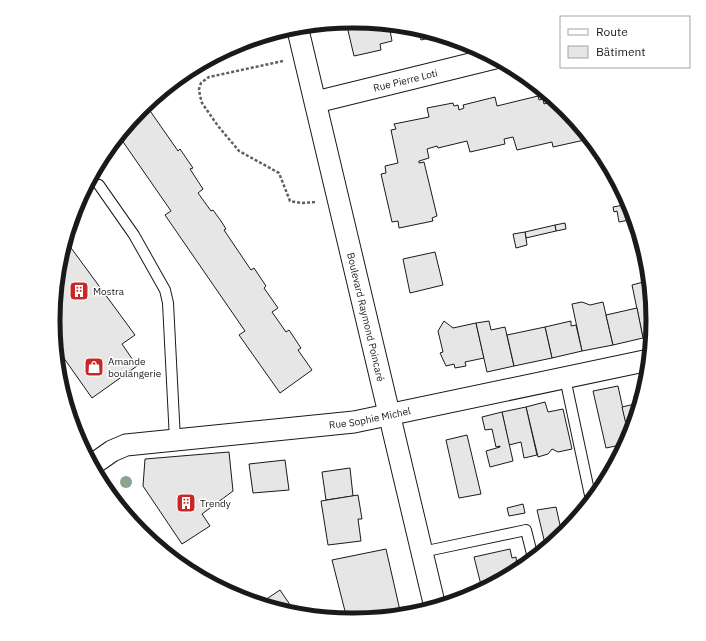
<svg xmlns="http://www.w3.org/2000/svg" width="706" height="641" font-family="'IBM Plex Sans',sans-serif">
<rect width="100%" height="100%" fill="#fff"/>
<!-- building -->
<g fill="#e6e6e6" stroke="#1a1a1a">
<path d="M353 21 376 23V25L381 24 389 25 392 41 380 44 381 50 354 56 346 22Z"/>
<path d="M418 29 436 34 437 36 421 40Z"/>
<path d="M538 96 539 100 543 99 544 104 550 102 549 99 552 98 565 109 589 139 553 147 552 142 517 150 513 137 504 139 505 144 470 152 467 141 438 148 437 146 427 149 429 158 419 161V163L424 162 437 216 432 218 433 221 399 228 398 221 392 222 381 174 386 173 385 166 398 163 391 130 396 129 394 124 429 117 427 108 453 103 454 106 458 105 459 110 464 108 463 105 495 97 497 106Z"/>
<path d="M146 105 178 151 180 149 193 168 190 169 203 189 198 193 211 211 213 210 221 221 226 229 224 230 251 270 254 268 266 286 264 288 278 308 272 312 286 332 289 330 301 348 298 350 312 370 280 393 239 335 245 331 165 215 171 211 119 136 141 109Z"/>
<path d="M629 204 634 219 619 222 617 211 614 212 613 207Z"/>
<path d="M565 223 566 229 556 231 555 225Z"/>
<path d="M555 225 556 231 526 238 525 232Z"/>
<path d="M525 232 527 245 516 248 513 234Z"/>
<path d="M66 241 135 335 122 344 137 366 92 398 56 347 54 320 59 262Z"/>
<path d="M435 252 443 285 410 293 403 259Z"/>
<path d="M648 279 652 321 651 337 643 338 632 285 647 281Z"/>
<path d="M582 302 590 305 603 302 613 345 582 351 572 304Z"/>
<path d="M637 308 643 338 613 345 606 315Z"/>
<path d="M444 321 453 328 476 323 484 358 465 362 466 366 455 368 454 364 446 366 440 353 443 352 438 331Z"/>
<path d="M489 321 491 330 505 327 514 366 487 372 476 323Z"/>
<path d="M571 321V326L576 325 582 351 552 358 545 327Z"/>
<path d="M545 327 552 358 514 366 507 335Z"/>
<path d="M618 386 629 437 625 444 606 448 593 391Z"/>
<path d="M642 395 639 403 635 404 634 396Z"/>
<path d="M545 402 548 412 563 409 572 449 558 452 552 449 548 454 538 457 526 407Z"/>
<path d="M639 403 630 435 629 437 622 407Z"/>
<path d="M526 407 537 455 524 458 521 442 509 445 502 412Z"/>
<path d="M502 412 513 461 490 467 486 451 500 447V446L496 447 492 429 485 430 482 417Z"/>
<path d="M467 435 481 494 459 498 446 440Z"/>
<path d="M229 452 233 491 202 514 210 526 182 544 143 486 145 459Z"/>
<path d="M285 460 289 490 253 493 249 464Z"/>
<path d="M350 468 353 496 326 500 322 472Z"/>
<path d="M608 476 603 485 601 478Z"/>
<path d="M358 495 362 519H358L361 541 328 545 321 501Z"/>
<path d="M523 504 525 513 509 516 507 508Z"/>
<path d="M556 507 562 534 546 548 537 510Z"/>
<path d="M386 549 401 615 353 620 347 619 332 560Z"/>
<path d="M510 549 512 558 516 557 517 566 514 567 516 572 482 589 474 557Z"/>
<path d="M280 590 297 615 259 604Z"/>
</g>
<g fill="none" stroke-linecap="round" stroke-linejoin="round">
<defs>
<g id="service">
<path d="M99 185 134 235 165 290 168 303 175 440"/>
<path d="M565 378 591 500"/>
<path d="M422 552 526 530 533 558"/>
</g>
<g id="minor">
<path id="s1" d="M297 26 435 607"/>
<path id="s2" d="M316 102 495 58"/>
<path id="s3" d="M92 465 112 451 126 445 354 422 649 360"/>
</g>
</defs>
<!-- service casing -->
<use href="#service" stroke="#1a1a1a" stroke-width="12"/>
<!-- minor casing -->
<use href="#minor" stroke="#1a1a1a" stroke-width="23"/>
<!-- path -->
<path stroke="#5f5f5f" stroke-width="2.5" stroke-dasharray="3 2" stroke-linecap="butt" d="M283 61 209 77 201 83 199 89 200 96 202 103 218 126 239 151 279 173 290 201 301 203 317 202"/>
<!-- service -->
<use href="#service" stroke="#fff" stroke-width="10"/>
<!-- minor -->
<use href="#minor" stroke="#fff" stroke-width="21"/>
</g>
<!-- trees -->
<circle fill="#8aa48f" cx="126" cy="482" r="6"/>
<!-- icons -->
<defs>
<symbol id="building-square" viewBox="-11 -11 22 22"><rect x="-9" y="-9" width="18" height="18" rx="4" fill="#c62828" stroke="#fff"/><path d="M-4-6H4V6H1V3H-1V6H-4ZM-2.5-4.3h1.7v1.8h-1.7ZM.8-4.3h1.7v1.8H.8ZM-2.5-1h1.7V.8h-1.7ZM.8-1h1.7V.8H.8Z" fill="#fff"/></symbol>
<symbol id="shop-square" viewBox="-11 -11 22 22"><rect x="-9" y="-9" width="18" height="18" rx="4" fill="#c62828" stroke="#fff"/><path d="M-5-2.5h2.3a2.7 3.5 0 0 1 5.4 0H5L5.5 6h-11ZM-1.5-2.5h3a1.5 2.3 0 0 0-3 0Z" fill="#fff"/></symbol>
</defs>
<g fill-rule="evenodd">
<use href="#building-square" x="68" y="280" width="22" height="22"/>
<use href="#shop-square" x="83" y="356" width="22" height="22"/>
<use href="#building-square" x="175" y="492" width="22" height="22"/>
</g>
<g text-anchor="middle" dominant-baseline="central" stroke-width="3" stroke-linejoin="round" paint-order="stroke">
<!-- street labels -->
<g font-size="10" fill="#1a1a1a" stroke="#fff">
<text stroke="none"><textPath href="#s2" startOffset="92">Rue Pierre Loti</textPath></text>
<text stroke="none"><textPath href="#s1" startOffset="299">Boulevard Raymond Poincaré</textPath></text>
<text stroke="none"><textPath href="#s3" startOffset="285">Rue Sophie Michel</textPath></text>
</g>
<!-- poi labels -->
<g font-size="10" fill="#1a1a1a" stroke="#fff" text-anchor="start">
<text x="93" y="291">Mostra</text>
<text x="108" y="361">Amande<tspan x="108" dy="12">boulangerie</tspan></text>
<text x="200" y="503">Trendy</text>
</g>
</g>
<!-- crop -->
<path d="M0 0H706V641H0ZM352 28H354A292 292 0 0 1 646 320V321A292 292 0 0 1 354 613H352A292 292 0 0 1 60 321V320A292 292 0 0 1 352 28Z" fill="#fff" fill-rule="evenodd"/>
<path fill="none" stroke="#1a1a1a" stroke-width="5" d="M352 28H354A292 292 0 0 1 646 320V321A292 292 0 0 1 354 613H352A292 292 0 0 1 60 321V320A292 292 0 0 1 352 28Z"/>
<!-- legend -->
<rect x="560" y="16" width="130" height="52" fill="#ffffff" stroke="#a3a3a3"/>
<rect x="568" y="29" width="20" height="6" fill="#ffffff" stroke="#a3a3a3"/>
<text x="596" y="36" font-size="12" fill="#1a1a1a">Route</text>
<rect x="568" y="46" width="20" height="12" fill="#e6e6e6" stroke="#a3a3a3"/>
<text x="596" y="56" font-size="12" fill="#1a1a1a">Bâtiment</text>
</svg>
